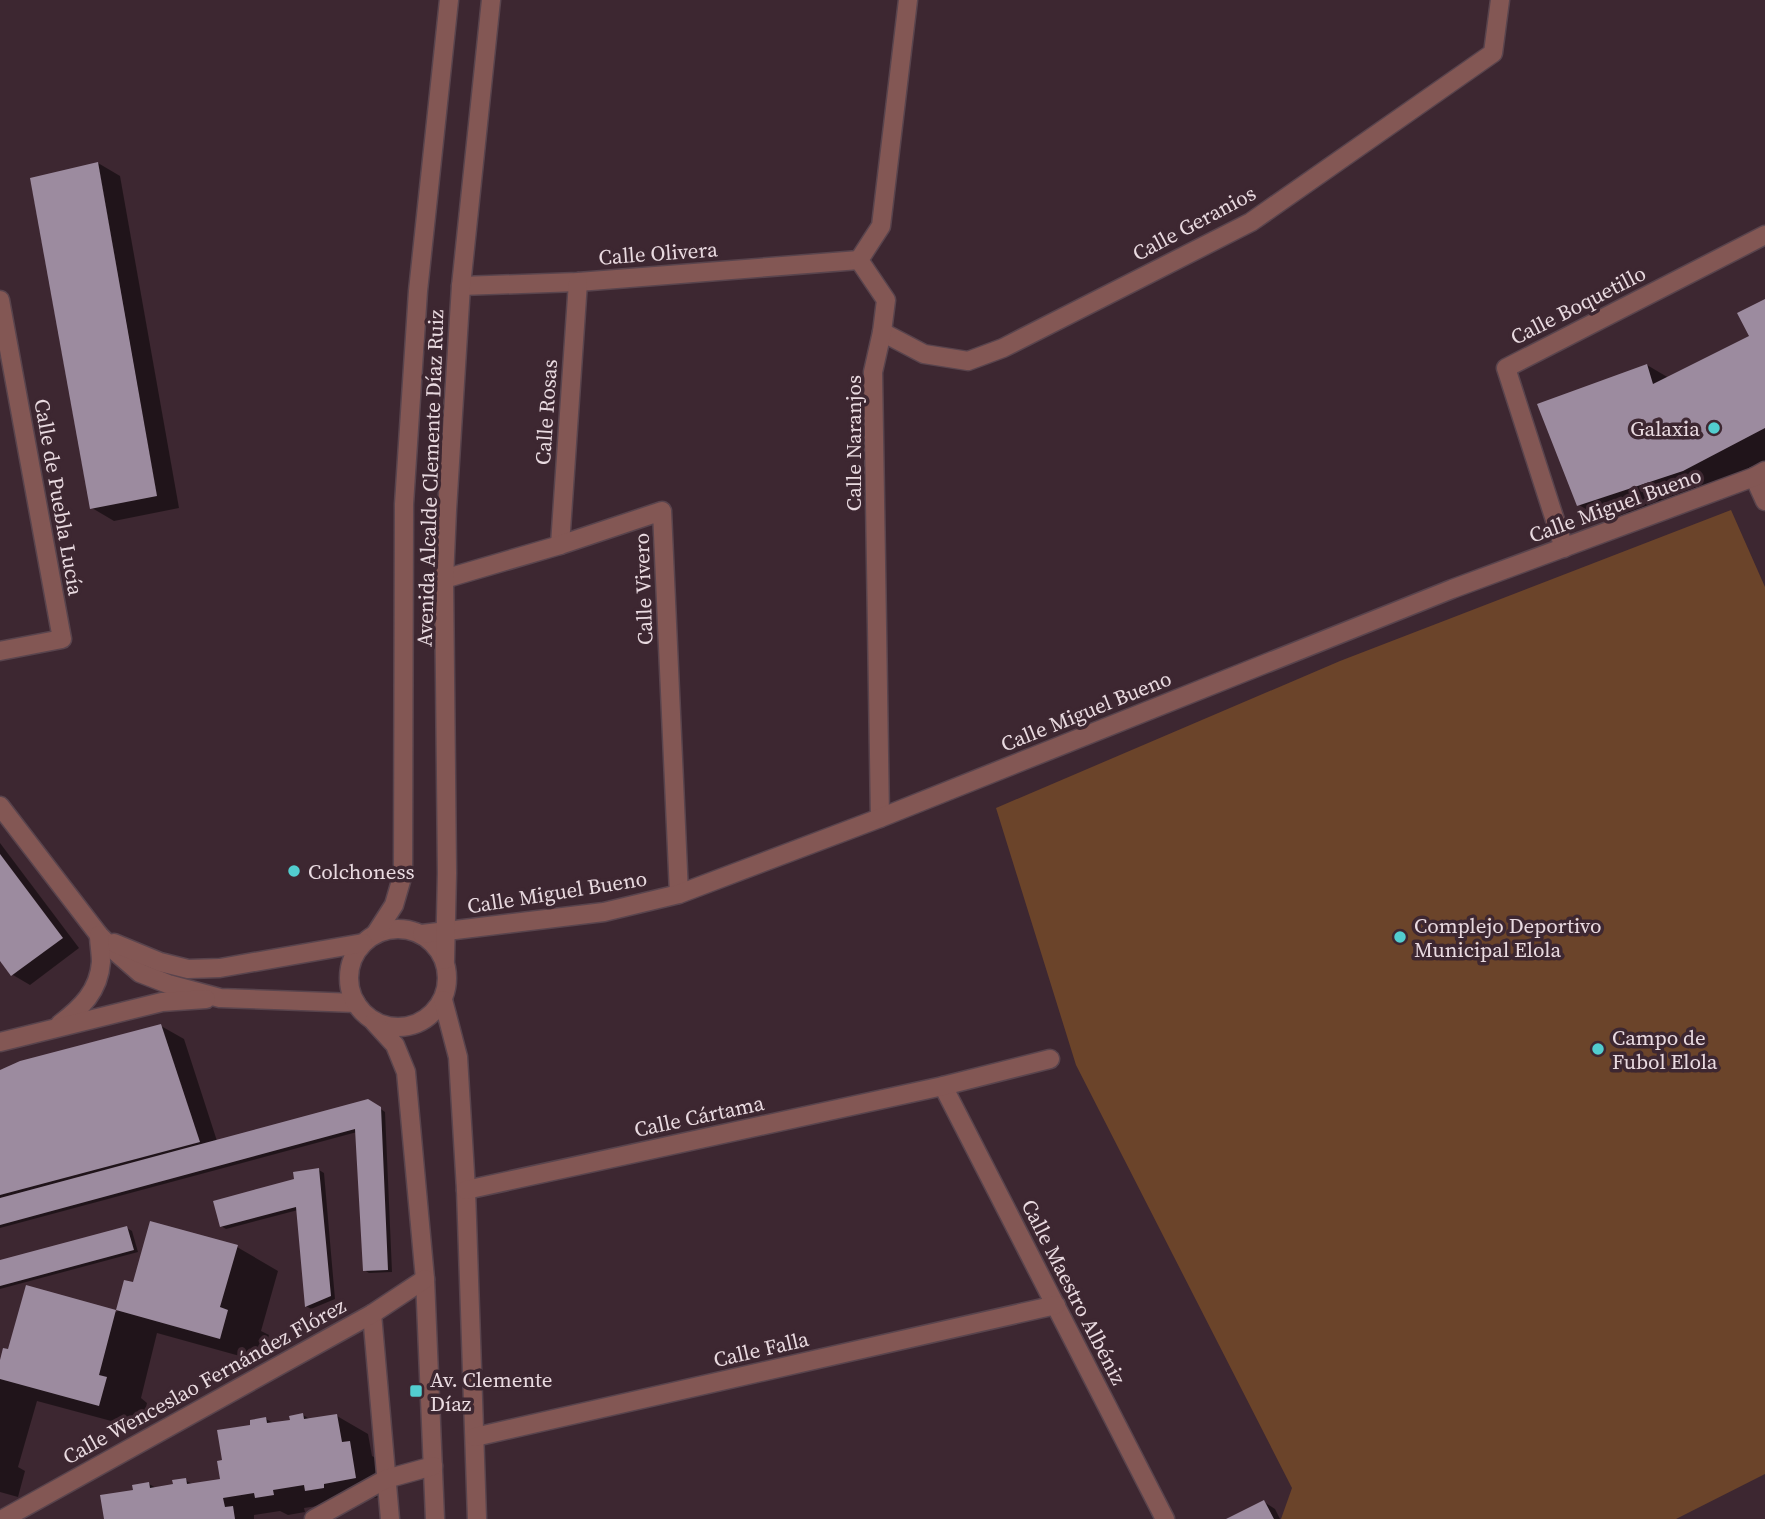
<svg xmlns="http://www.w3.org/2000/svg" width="1765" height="1519" font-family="'Source Serif 4',serif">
<rect width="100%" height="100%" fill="#3d2731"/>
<!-- green -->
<path fill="#6b442a" d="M1731 510 1765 587V1474L1676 1519H1281L1292 1488 1076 1065 996 808 1340 661Z"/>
<!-- shadow -->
<g fill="#0007">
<path d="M98 163 120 176 179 508 114 521 92 508Z"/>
<path d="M1765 301V462L1715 488 1610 523 1579 505 1647 365 1669 378 1751 337Z"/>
<path d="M0 843 79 948 30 985 13 975 0 958Z"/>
<path d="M161 1026 184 1039 217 1141 368 1100 385 1112 392 1272 369 1273 364 1270 357 1132 0 1228V1072Z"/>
<path d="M319 1170 324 1173 335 1299 311 1309 306 1306 298 1210 226 1229 221 1226 296 1180Z"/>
<path d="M127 1228 132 1231 138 1252 0 1289V1262Z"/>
<path d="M237 1247 278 1271 261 1331 269 1335 261 1362 157 1333 141 1398 147 1403 141 1429 37 1401 18 1467 25 1471 18 1497 0 1492V1366L10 1351 27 1287 117 1312 125 1282 134 1284Z"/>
<path d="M303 1415 311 1420 337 1416 368 1434 372 1456 381 1461 387 1496 304 1508 305 1512 288 1515 280 1511 254 1515V1519H105L135 1491 149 1484 158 1489 175 1486 185 1480 194 1485 222 1480 224 1461 252 1426 266 1419 275 1424 292 1421Z"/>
<path d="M1264 1502 1275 1509 1280 1519H1230Z"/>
</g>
<!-- building -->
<g fill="#9c8b9f">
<path d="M98 162 157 496 90 509 30 178Z"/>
<path d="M1765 299V428L1683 471 1577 506 1537 404 1647 364 1653 384 1749 336 1737 313Z"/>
<path d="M0 854 63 938 11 976 0 961Z"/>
<path d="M161 1024 200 1142 0 1195V1070L20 1061Z"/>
<path d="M368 1099 381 1107 388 1270 363 1271 355 1129 0 1225V1198Z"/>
<path d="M319 1168 331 1296 305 1307 296 1207 220 1227 213 1201 294 1179 293 1172Z"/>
<path d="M150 1221 238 1245 220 1307 228 1310 220 1339 116 1310 99 1375 107 1377 99 1406 0 1379V1360L3 1348 8 1349 26 1285 116 1310 124 1280 133 1282Z"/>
<path d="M127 1226 134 1250 0 1286V1260Z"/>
<path d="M303 1413 304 1419 337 1414 342 1442 350 1441 356 1478 324 1484V1488L305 1491 304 1485 273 1490 274 1495 255 1498 254 1493 223 1498 225 1507 233 1506 235 1519H104L100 1495 133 1490 132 1485 149 1482 150 1488 173 1484 172 1480 186 1478 187 1484 220 1479 217 1461 222 1460 217 1430 250 1425V1420L266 1417 267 1423 290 1420 289 1416Z"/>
<path d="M1264 1500 1274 1519H1226Z"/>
</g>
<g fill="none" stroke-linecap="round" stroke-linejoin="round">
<defs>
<g id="street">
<path d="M461 286 578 282 859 260"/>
<path d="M0 300 62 639 0 651"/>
<path d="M882 332 924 354 968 361 1003 348 1251 222 1493 53 1500 0"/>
<path d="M1754 477 1765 501"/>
<path d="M560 545 578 282"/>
<path d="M1564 548 1506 368 1765 235"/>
<path d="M444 579 560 545 662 511 679 894"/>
<path d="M0 806 99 935 117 953 140 973 168 984 220 998 356 1003"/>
<path d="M880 818 873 372 882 332 886 300 859 260 881 226 908 0"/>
<circle cx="398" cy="978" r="49"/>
<path d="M376 933 394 905 403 874 404 504 418 291 449 0"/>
<path d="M422 934 604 912 679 894 880 818 1452 589 1754 477 1765 471"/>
<path d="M114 943 160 962 188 969 220 968 363 943"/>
<path d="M445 960 447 873 444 579 447 510 461 286 491 0"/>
<path d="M443 1000 458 1057 466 1190 477 1519"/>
<path d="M374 1022 395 1045 406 1072 425 1279 435 1519"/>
<path d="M60 1024C81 1008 99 991 101 962 101 953 99 943 99 935"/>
<path d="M0 1042 162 1002 206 999"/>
<path d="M943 1086 1165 1519"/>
<path d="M466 1190 943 1086 1050 1059"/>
<path d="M372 1314 390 1519"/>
<path d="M475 1437 1056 1305"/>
<path d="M3 1519 372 1314 425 1279"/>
<path d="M314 1519 386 1479 433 1466"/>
</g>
</defs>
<!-- street casing -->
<use href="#street" stroke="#59444d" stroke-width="21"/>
<!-- street -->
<use href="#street" stroke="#835754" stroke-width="18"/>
</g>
<!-- markers -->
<g fill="#52cdcf" stroke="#3d2731" stroke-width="2.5">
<circle cx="1714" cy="428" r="7"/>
<circle cx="294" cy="871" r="7"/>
<circle cx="1400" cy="937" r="7"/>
<circle cx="1598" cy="1049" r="7"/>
<rect x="409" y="1384" width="14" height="14" rx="3.5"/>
</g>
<g text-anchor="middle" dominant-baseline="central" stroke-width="7" stroke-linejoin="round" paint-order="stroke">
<!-- street labels -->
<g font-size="21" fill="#e9dae0" stroke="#3d2731">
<text transform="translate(1194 223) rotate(-28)">Calle Geranios</text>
<text transform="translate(658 253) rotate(-4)">Calle Olivera</text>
<text transform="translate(1578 305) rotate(-27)">Calle Boquetillo</text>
<text transform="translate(546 412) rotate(-86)">Calle Rosas</text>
<text transform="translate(853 443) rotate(-90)">Calle Naranjos</text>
<text transform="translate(430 478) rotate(-88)">Avenida Alcalde Clemente Díaz Ruiz</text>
<text transform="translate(59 497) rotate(80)">Calle de Puebla Lucía</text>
<text transform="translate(1615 505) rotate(-20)">Calle Miguel Bueno</text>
<text transform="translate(643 589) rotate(-92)">Calle Vivero</text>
<text transform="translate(1086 711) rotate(-22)">Calle Miguel Bueno</text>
<text transform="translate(557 892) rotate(-9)">Calle Miguel Bueno</text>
<text transform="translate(699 1116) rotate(-12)">Calle Cártama</text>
<text transform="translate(1074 1292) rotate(63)">Calle Maestro Albéniz</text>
<text transform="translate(761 1349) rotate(-13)">Calle Falla</text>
<text transform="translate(204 1381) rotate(-29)">Calle Wenceslao Fernández Flórez</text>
</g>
<!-- poi labels -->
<g font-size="21" fill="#e9dae0" stroke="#3d2731" text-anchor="start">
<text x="1700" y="428" text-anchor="end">Galaxia</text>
<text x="308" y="871">Colchoness</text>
<text x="1414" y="925">Complejo Deportivo<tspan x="1414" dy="24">Municipal Elola</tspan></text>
<text x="1612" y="1037">Campo de<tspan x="1612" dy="24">Fubol Elola</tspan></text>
<text x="430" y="1379">Av. Clemente<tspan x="430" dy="24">Díaz</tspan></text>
</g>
</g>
</svg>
